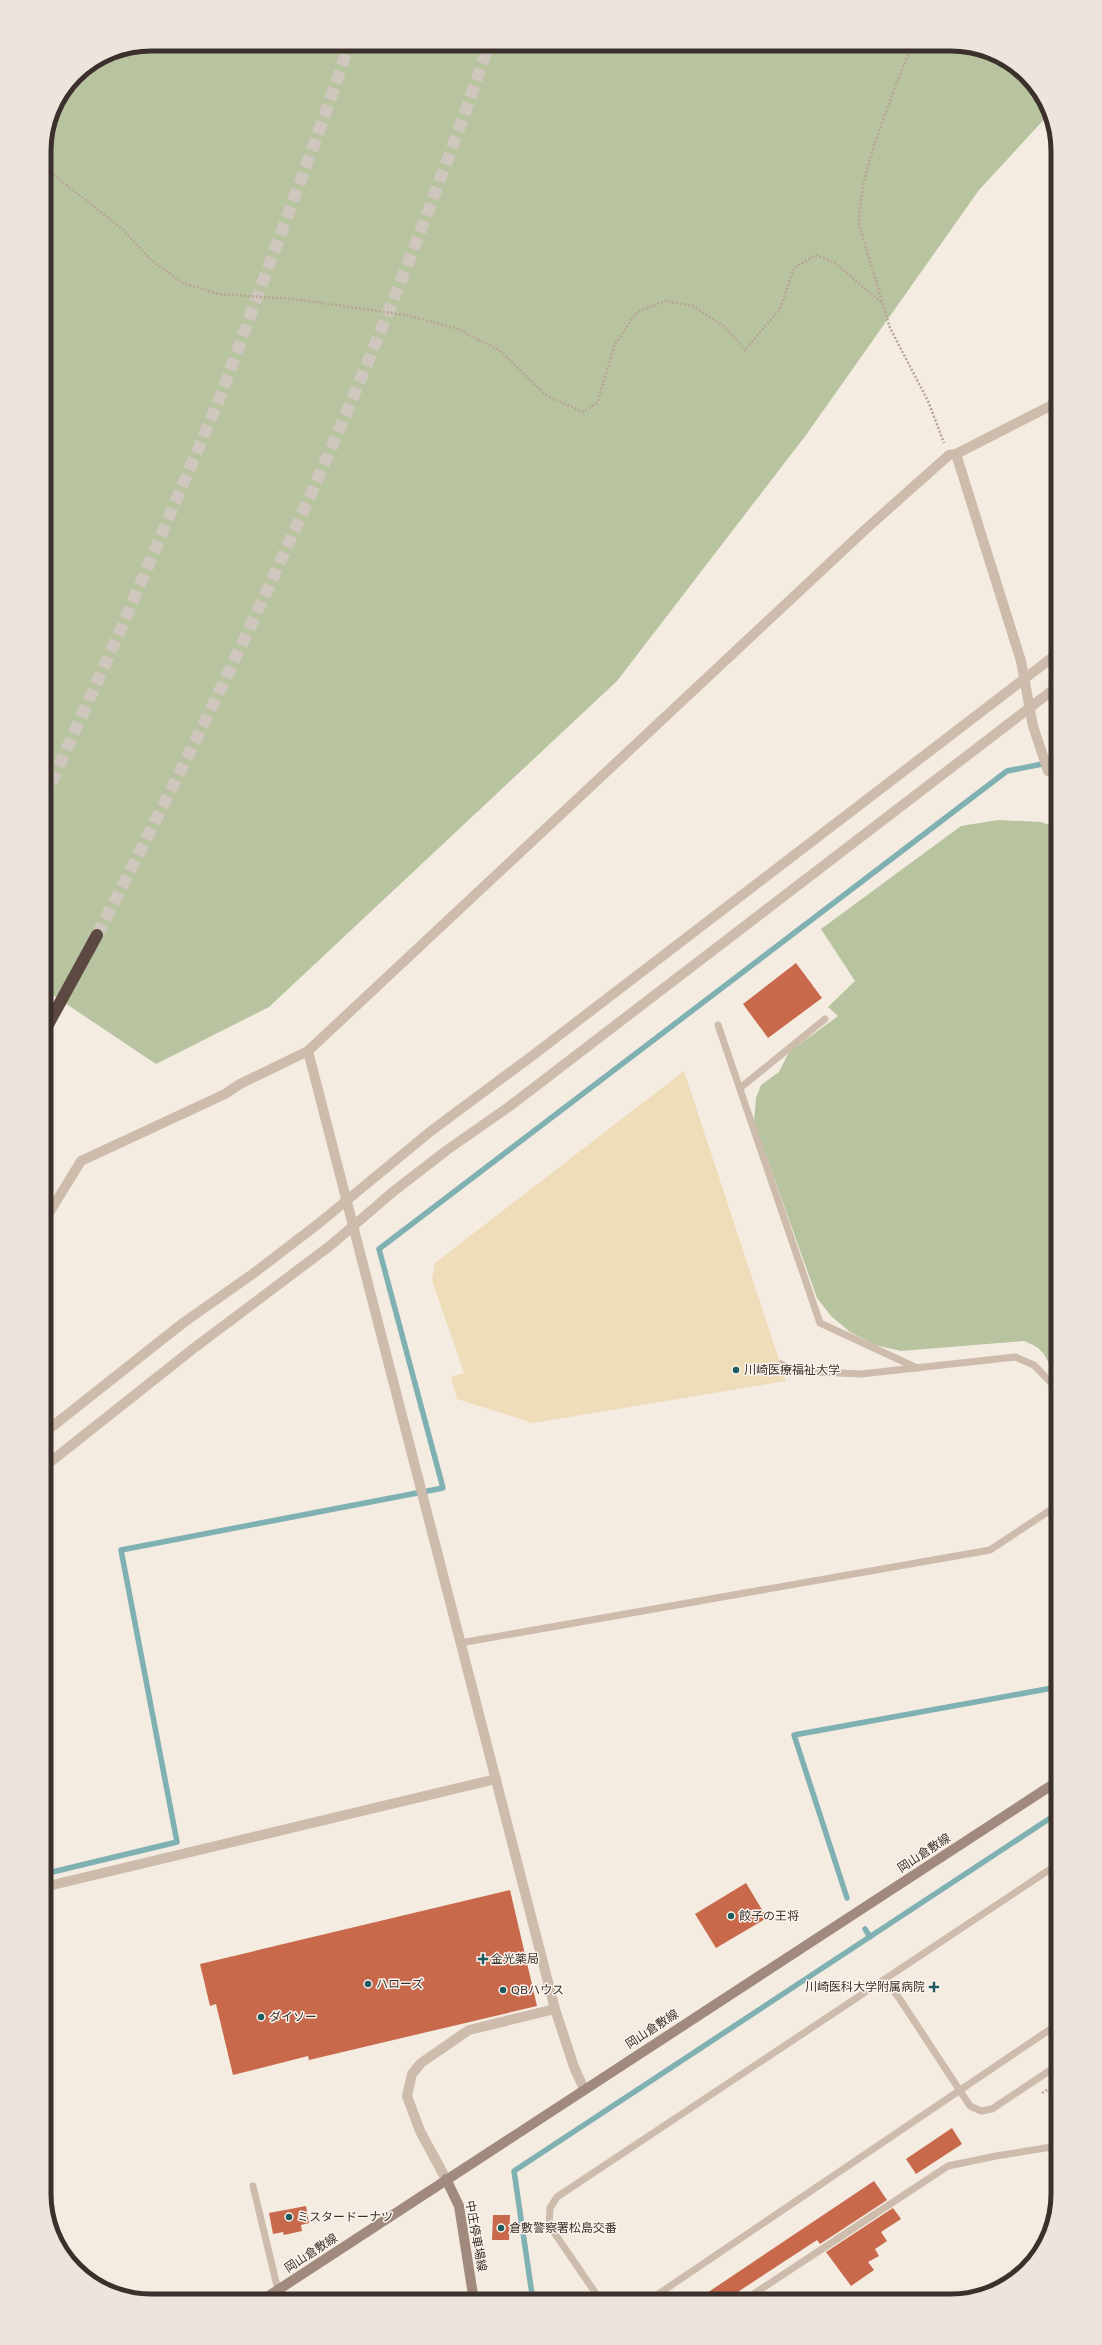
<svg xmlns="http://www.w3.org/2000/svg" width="1102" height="2345" font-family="'Public Sans','Noto Sans JP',sans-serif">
<rect width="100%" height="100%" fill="#f4ebe1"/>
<!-- green -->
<g fill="#b8c4a0">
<path d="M151 44H958L1016 66 1050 113 979 190 806 435 617 681 269 1007 156 1064 44 989V144L52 110 76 75 110 52Z"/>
<path d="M998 820 1041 822 1058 828V1360L1057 1365 1050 1366C1044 1351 1039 1347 1024 1341L901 1351 875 1345 850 1332 831 1316 817 1298 754 1122 756 1098 761 1085 779 1072 789 1052 838 1016 828 1007 855 981 821 929 961 826Z"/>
</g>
<!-- sand -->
<path fill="#efdcb8" d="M684 1071 786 1381 533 1423 457 1399 451 1377 464 1373 432 1280 435 1263Z"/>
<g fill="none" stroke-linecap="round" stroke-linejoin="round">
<!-- stream -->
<g stroke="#7fb0b2" stroke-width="5.5">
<path d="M44 1874 177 1842 121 1550 443 1488 379 1249 1007 771 1058 761"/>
<path d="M847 1898 794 1735 1058 1687"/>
<path d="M865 1929 870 1937"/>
<path d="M533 2301 514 2171 1058 1813"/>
</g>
</g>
<!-- building -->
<g fill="#c8694b">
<path d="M796 963 822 998 768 1038 743 1004Z"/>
<path d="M746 1883 767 1918 716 1948 695 1914Z"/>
<path d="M510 1890 537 2006 309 2060 308 2056 233 2075 216 2004 210 2006 200 1964Z"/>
<path d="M952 2128 962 2144 916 2174 906 2159Z"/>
<path d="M874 2181 887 2200 820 2244 817 2240 724 2301H695Z"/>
<path d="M306 2206 309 2223 301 2225 302 2231 284 2235 283 2232 273 2234 269 2213Z"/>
<path d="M893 2208 901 2219 881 2232 887 2241 875 2249 879 2256 868 2262 874 2270 851 2286 826 2252Z"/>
<path d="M493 2215H510L509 2240H492Z"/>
</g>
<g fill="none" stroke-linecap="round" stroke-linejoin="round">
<!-- motorway-tunnel -->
<g stroke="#cfc6bd" stroke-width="12" stroke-dasharray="12 6" stroke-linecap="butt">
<path d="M44 799 121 629 219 400 326 112 349 44"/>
<path d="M97 935C247 647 383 352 489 44"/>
</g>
<!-- path -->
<g stroke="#b9a596" stroke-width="2.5" stroke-dasharray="2 2" stroke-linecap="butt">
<path d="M914 44C903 65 895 87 887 109 873 147 860 183 859 224L890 328 928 401 944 443"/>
<path d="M44 167 122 229 151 260 183 283 219 294 293 299 406 315 458 329 499 350 547 396 583 412 597 403 615 344 637 312 665 301 693 306 725 327 745 350 780 309 794 268 816 255 835 263 882 303"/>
<path d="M1042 2093 1058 2083"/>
</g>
<!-- service -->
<g stroke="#cdbbac" stroke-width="7">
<path d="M718 1025 820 1323 917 1368"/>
<path d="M740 1088 825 1019"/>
<path d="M781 1364 795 1371 861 1374 1015 1357 1034 1365 1058 1390"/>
<path d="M460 1643 990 1550 1058 1505"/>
<path d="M886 1980 901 2001"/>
<path d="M253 2186 278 2290"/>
<path d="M601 2301 549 2225 550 2208 557 2197 1058 1864"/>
<path d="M648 2301 1058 2024"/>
<path d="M743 2301 948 2166 996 2156 1058 2146"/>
</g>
<!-- minor -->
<g stroke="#cdbbac" stroke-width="10">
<path d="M956 454 1021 661 1033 726 1048 771 1058 770"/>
<path d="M308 1051 555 2009 574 2067 584 2089"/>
<path d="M44 1221 81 1161 225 1094 240 1084 308 1051 867 528 949 455 956 454 1058 402"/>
<path d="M44 1887 496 1779"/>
</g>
<!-- tertiary -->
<g stroke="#cdbbac" stroke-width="10">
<path d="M44 1433 183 1323 254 1273 318 1224 431 1131 532 1056 1058 653"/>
<path d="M44 1467 194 1348 331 1245 394 1191 447 1150 510 1106 1058 686"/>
<path d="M446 2179 420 2131 407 2096 412 2074 421 2063 469 2030 555 2009"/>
</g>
<!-- secondary -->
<g stroke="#a18a7d" stroke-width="10">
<path d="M446 2179 459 2206 474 2301"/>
<path d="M261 2301 1058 1781"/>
</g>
<!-- motorway -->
<path stroke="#5c4a42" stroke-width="12" d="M44 1032 97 935"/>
<!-- service-bridge -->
<path stroke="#cdbbac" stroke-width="7" d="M901 2001 970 2106 981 2111 992 2109 1058 2065"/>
</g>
<!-- markers -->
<g fill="#1f5a5e" stroke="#fbf5ee" stroke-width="1.5">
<circle cx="736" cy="1370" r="4"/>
<circle cx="731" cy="1916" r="4"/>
<path d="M481 1953h4v4h4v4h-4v4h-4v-4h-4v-4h4z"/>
<circle cx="368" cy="1984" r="4"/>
<path d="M932 1981h4v4h4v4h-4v4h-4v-4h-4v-4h4z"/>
<circle cx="503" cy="1990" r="4"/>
<circle cx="261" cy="2017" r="4"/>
<circle cx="289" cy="2217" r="4"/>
<circle cx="501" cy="2228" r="4"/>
</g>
<g text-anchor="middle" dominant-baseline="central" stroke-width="3" stroke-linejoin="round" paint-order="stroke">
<!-- poi labels -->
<g font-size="12" fill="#3b302b" stroke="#fbf5ee" text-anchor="start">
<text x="744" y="1370">川崎医療福祉大学</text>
<text x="739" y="1916">餃子の王将</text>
<text x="491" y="1959">金光薬局</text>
<text x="376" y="1984">ハローズ</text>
<text x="925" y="1987" text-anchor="end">川崎医科大学附属病院</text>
<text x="511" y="1990">QBハウス</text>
<text x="269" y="2017">ダイソー</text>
<text x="297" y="2217">ミスタードーナツ</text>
<text x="509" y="2228">倉敷警察署松島交番</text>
</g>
<!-- street labels -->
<g font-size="12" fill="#3b302b" stroke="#fbf5ee">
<text transform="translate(924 1853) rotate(-33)">岡山倉敷線</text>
<text transform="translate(652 2029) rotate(-33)">岡山倉敷線</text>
<text transform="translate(476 2236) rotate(80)">中庄停車場線</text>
<text transform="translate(311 2253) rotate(-33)">岡山倉敷線</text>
</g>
</g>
<!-- crop -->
<path d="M0 0H1102V2345H0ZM151 51H951A100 100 0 0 1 1051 151V2194A100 100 0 0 1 951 2294H151A100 100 0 0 1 51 2194V151A100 100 0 0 1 151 51Z" fill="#ece5de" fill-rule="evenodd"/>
<path fill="none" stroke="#3b302b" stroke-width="5" d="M151 51H951A100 100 0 0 1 1051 151V2194A100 100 0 0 1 951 2294H151A100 100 0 0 1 51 2194V151A100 100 0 0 1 151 51Z"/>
</svg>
